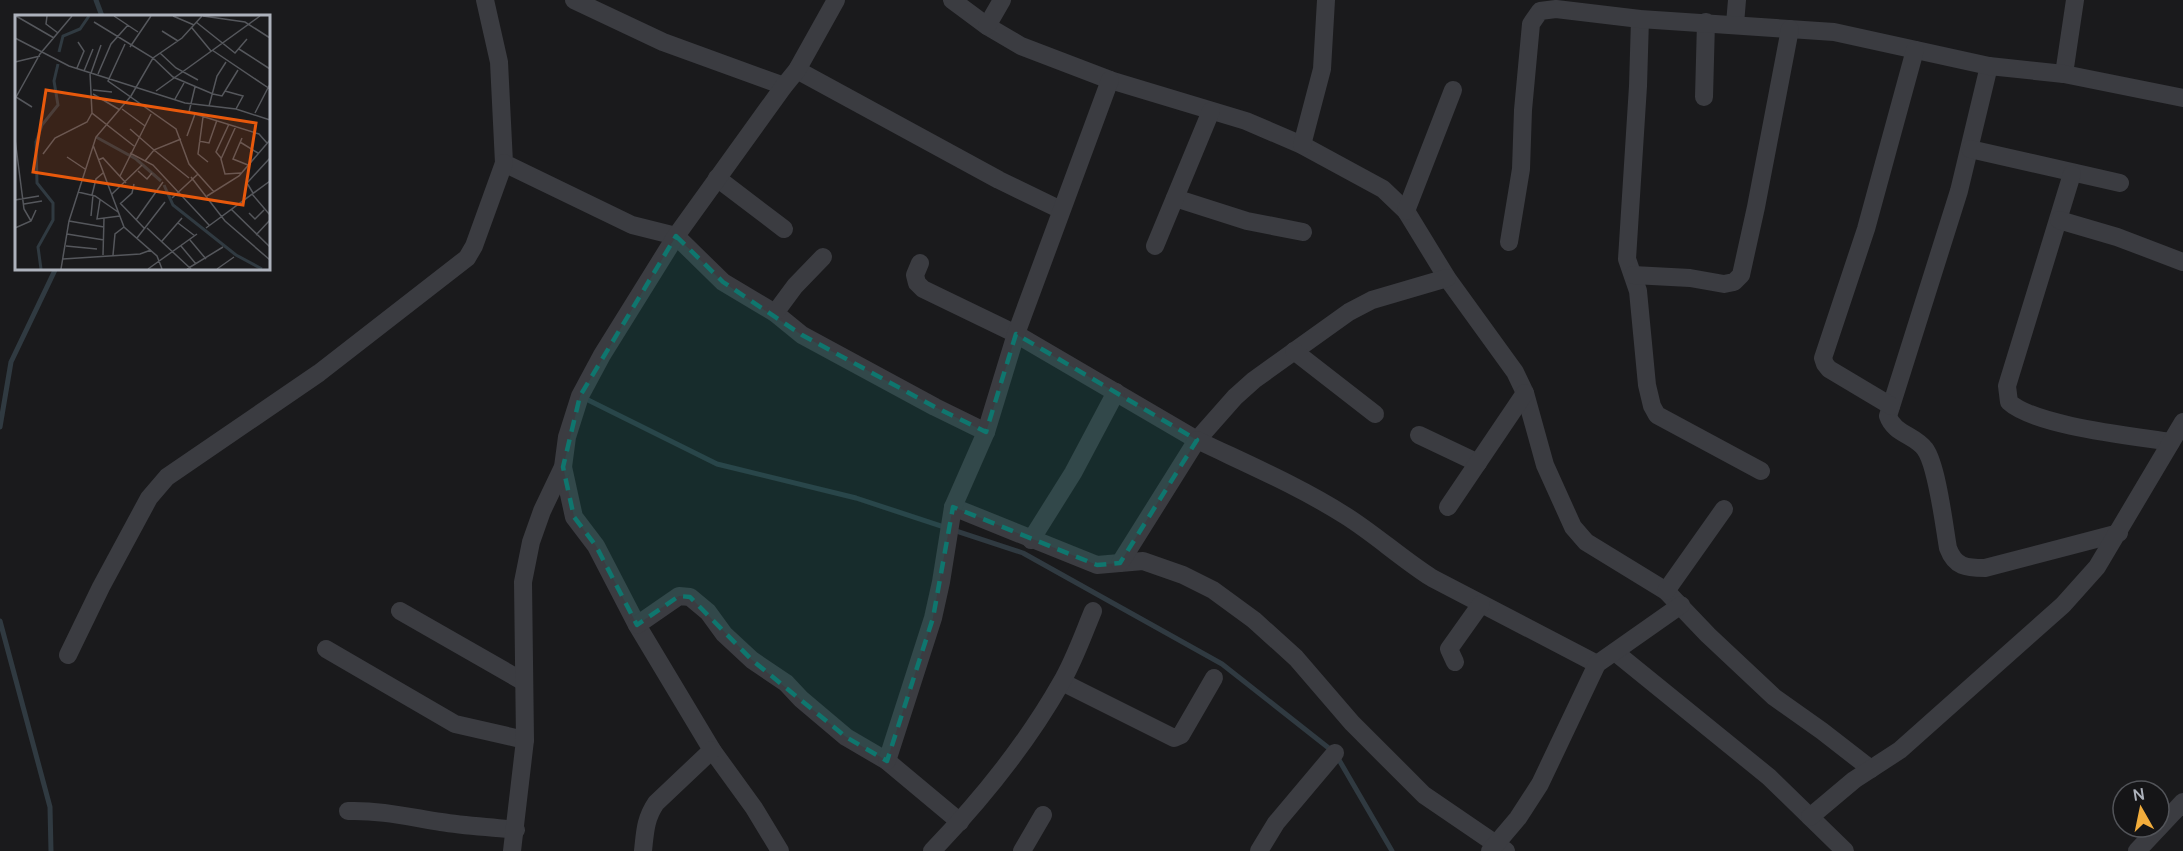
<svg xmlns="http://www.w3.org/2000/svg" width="2183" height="851" font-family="Manrope,sans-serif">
<rect width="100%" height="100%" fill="#1a1a1c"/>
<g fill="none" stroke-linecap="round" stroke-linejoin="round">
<!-- stream -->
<g stroke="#303a41" stroke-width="5">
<path d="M96 0 102 16"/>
<path d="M584 398 717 464 856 498 1023 553 1222 664 1335 753 1392 851"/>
<path d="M0 427 11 362 56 268"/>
<path d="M0 621 50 807 51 851"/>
</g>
<!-- street -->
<g stroke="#3b3c41" stroke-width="18">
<path d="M485 0 499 62 504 163 632 225 676 236 723 282 775 313 802 335 935 407 986 432"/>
<path d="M574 0 663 42 784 86"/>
<path d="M952 0 987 26 1021 46 1110 80 1246 121 1302 145 1383 189 1406 211 1447 278 1515 372 1525 393 1545 465 1573 527 1586 542 1666 591 1708 635 1774 697 1822 731 1871 769"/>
<path d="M1640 19 1638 86 1627 259 1638 291 1647 385 1652 406 1657 415 1761 471"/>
<path d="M1735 24 1737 0"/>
<path d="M987 26 1002 0"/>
<path d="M1989 66 1959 191 1888 416C1894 434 1915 435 1925 449 1937 465 1944 525 1948 548 1955 567 1966 568 1985 568L2119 533"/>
<path d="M797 70 999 180 1061 210"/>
<path d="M2064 74 2075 0"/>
<path d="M1704 97 1706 22"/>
<path d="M1302 145 1322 69 1326 0"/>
<path d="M1970 149 2120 183"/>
<path d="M2072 174 2007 386 2009 402C2035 426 2133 436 2171 442"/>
<path d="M717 178 784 229"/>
<path d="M1175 198 1247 221 1303 232"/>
<path d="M1406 211 1453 90"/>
<path d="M2059 220 2117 237 2183 262"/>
<path d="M1509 242 1521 169 1523 110 1531 24 1540 11 1556 9 1640 19 1834 32 1989 66 2064 74 2183 98"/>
<path d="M1155 246 1211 111"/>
<path d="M920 263 915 275 917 283 923 289 1016 334 1197 440 1235 397 1254 380 1349 312 1372 300 1447 278"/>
<path d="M1633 275 1690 278 1724 284 1734 282 1741 275 1756 207 1790 29"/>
<path d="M775 313 795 286 823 257"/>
<path d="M1294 351 1375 414"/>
<path d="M1891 406 1829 369 1825 364 1823 358 1866 229 1915 50"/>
<path d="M1419 435 1478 463"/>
<path d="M563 467 574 517 596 546 637 625 712 750 754 808 780 851"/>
<path d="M953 507 1097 565 1143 561 1183 575 1213 590 1254 620 1296 658 1352 723 1424 795 1506 851"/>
<path d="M1448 507 1525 393"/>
<path d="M1031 540 1073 473 1116 392"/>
<path d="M1120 563 1197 440C1247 464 1299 486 1346 516 1376 535 1402 559 1432 578L1597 664"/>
<path d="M1666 591 1724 509"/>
<path d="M400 611 524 682"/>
<path d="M637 625 679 596 690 597 708 612 724 634 752 660 786 683 801 699 846 737 887 761 960 822"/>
<path d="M326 649 455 724 525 740"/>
<path d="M1615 652 1769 777 1845 851"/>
<path d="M68 655 101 587 149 498 167 477 319 373 467 258 474 246 504 163"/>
<path d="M1455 662 1449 649 1481 604"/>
<path d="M1062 682 1174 738 1181 735 1214 678"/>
<path d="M887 761 933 618 941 582 953 507 986 432 1016 334 1110 80"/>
<path d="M348 811C380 810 409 817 441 822 465 826 491 827 516 830"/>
<path d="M1810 817 1854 780 1900 750 2063 605 2097 567 2183 422"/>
<path d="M512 851 525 740 523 582 531 542 542 511 563 467 567 437 580 396 602 355 676 236 784 86 797 70 836 0"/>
<path d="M643 851C645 833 645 819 656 803L712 750"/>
<path d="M932 851C980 801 1027 743 1061 683 1074 661 1083 635 1093 611"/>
<path d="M1022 851 1043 815"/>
<path d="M1259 851 1276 823 1335 753"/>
<path d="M1490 851 1518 818 1540 784 1597 664 1681 605"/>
<path d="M2137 851 2183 802"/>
</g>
</g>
<!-- marked area -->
<path fill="#0f766e" fill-opacity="0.2" stroke="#0f766e" stroke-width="4.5" stroke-dasharray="12 8" stroke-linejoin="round" d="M676 236 723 282 802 335 935 407 986 432 1016 334 1197 440 1120 563 1097 565 953 507 933 618 887 761 846 737 752 660 690 597 679 596 637 625 596 546 574 517 563 467 580 396Z"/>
<!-- overview -->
<g transform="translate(15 15)">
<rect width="255" height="255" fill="#1a1a1c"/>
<path fill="none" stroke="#303a41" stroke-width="3" d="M44 37 48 21 65 14 74 1M81 122 121 144 146 166M149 170 158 190 221 240 247 254M26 254 23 232 38 205V188L22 168 21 127 27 110 43 90 39 66 43 49"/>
<path fill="none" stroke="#55575c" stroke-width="1.5" d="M1 1 39 23M32 1 31 9 43 18M99 1 123 17M158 1 179 10M188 1 230 7 255 23M79 7 138 43 158 62 198 79 207 81 223 55M181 7 220 38 232 24M177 13 196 36M147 16 163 26M0 23 54 51 170 88 221 94 255 105M110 29 93 66 161 114 174 149 199 177M115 32 136 1M224 34 255 54M197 35 255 74M145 38 161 53 183 65M0 47 25 41M62 53 69 36 63 27M69 56 78 34M75 58 77 98 119 131M76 58 86 30M83 59 96 29 113 10M78 75 97 77M141 76 245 1M210 76 228 81 221 94M78 79 105 95M1 82 17 92M0 84 25 39 57 1M160 84 169 68M194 91 202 61 211 47M107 94 130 111M174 97 180 72M240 98 255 69M188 102 183 139 193 147M221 111 206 144 210 159 226 158M115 114 139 135 166 124M172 121 180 99 244 119 252 128M227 123 218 144 233 150M0 124 9 194 16 206M184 126 194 128 202 105M225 127 243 138M78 130 109 212 142 241 147 254M115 138 138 150 194 210M28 139 40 123 72 107 77 98M52 142 70 154M206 143 201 137 214 109M83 145 88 143 111 168M130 146 139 135 174 163M123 156 132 164 137 158M105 161 136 99M176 162 210 206 255 245M63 177 80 181 103 197M238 178 232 168 255 143M97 179 127 150M237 179 255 200M77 180 81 164 88 158M192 181 224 161 255 125M157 183 183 159M0 185 24 181M85 185 82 204 105 201M105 188 130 214M9 189 27 186M105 189 117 178 119 169M216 194 255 232M234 198 240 204 249 195M76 201 78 180M121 205 148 167M54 206 89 212M163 208 180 221M0 213 16 206 21 195M132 213 176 254M191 213 255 166M52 219 89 225M241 220 255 205M122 223 150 187M175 225 191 244M147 226 167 203M51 231 82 234M166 231 181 249M88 240 89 203M98 240 100 219 109 212M48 244 125 239 136 235M46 254 54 206 81 122 116 81 138 43 167 23 187 1M133 254 182 219M172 254 208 232M202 254 219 242"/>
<path fill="#e8590c" fill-opacity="0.15" stroke="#e8590c" stroke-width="3" d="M31 75 241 108 228 190 18 157Z"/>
<rect width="255" height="255" fill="none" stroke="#adb2bc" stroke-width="3"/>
</g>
<!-- north arrow -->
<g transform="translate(2141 809) rotate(351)"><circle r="28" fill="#151517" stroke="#525459" stroke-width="1.5"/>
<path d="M0-4.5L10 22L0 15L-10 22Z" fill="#f2ad3c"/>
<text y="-9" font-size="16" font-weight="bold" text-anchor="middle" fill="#adb2bc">N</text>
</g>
</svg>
